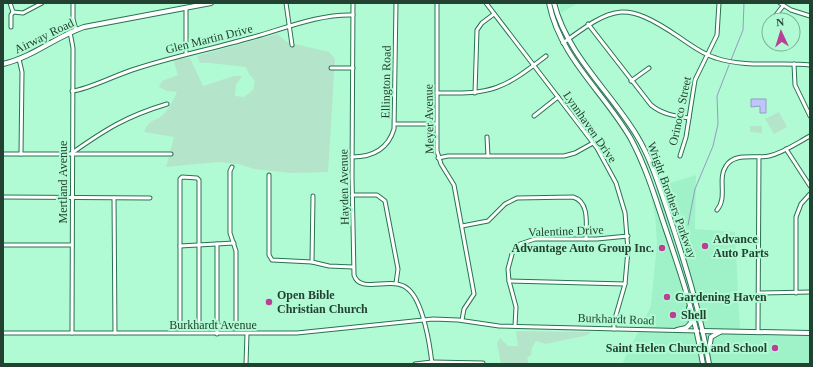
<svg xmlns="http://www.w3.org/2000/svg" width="813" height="367" font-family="'Times New Roman',serif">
<rect width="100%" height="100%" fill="#b1fbd4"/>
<!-- built -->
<g fill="#9ff2c7">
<path d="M559 3H578L561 13Z"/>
<path d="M696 175 695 229 735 232 740 331 810 333V364H622L651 306 657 243 655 215 650 193 664 185Z"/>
</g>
<!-- green -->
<g fill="#b4e4ca">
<path d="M277 34 287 42 329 52 335 59 328 172 291 173 254 169 239 164 218 162 166 167 174 137 144 132C151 117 153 123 163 115 169 109 174 99 177 92L167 91 159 87 162 81 178 75 173 59 190 58 203 86 234 76H242L236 85 235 96 244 97 253 90 255 81 249 74 246 67 210 63H200L197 56Z"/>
<path d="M779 112 787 127 774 134 765 119Z"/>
<path d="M750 126H762V133L750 132Z"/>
<path d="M516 331 583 332H590L588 335 546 344 536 341 532 347 531 355 527 358 529 364H501L497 343 500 338 508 346H518Z"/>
</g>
<!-- water -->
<path fill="#c0c5ff" stroke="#919dc1" d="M751 99H766V113H760V106L751 107Z"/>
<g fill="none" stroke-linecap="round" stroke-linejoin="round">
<!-- stream -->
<g stroke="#919dc1" stroke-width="1">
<path d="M731 60 743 30 744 3"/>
<path d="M688 225 695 189 713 146 718 124 717 96 729 65"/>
</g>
<defs>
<g id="minor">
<path d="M10 3 13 12"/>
<path d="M73 3V19L76 30"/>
<path d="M286 3 292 45"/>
<path d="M353 3 352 177 354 275C360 295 392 275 408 289 423 301 430 345 432 364"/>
<path d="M437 3V151L441 164 454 185 474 294 464 309 462 320"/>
<path d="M486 3 597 148 616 183 625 213 628 250 625 284 614 322V329"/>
<path d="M780 3 791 10 810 16"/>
<path d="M186 9V53"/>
<path d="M13 12 23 13 42 3"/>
<path d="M772 20 783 6"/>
<path d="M588 24 651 105C662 114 674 116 689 118"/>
<path d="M11 27V15L13 12"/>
<path d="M70 32 73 48 72 333"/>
<path d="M563 43C614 6 624 0 679 37 691 45 702 54 716 58 746 68 779 62 810 65"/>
<path d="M19 59 22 72 21 154"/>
<path d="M794 64 795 85 810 116"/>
<path d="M331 68H353"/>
<path d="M631 81 649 68"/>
<path d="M72 91C87 90 116 75 132 70 171 57 211 49 250 38 284 29 317 14 353 15"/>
<path d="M437 93C493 94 502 90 546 56"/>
<path d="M475 93 477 30 482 23 494 14"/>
<path d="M534 116 558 97"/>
<path d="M395 124H436"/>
<path d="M487 137 488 156"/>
<path d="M786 149 810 186"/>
<path d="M72 153C106 129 127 116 167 104"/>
<path d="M3 154H171"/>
<path d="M680 156 686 137 695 80 717 35 719 3"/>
<path d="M352 157C372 157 388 149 394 129L396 3"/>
<path d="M438 158 448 156H564L575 153 593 143"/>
<path d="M269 175V255L272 260 312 262 329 266 353 267"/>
<path d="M353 195H377L385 201 398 269 396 283"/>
<path d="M3 197 150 198"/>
<path d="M114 198 115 333"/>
<path d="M717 210C728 197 717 179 726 166 735 152 755 159 769 156 783 153 797 143 810 136"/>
<path d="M462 226 488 221 505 204 517 198 573 197C590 202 586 225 586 239"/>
<path d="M217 244V334"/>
<path d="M3 245H72"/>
<path d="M180 246 234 243"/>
<path d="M312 262 313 196"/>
<path d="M509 281 625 284"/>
<path d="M759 293 810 292"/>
<path d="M796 293V217L801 204 810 194"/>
<path d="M199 326V180L197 178 182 177 180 179V324C189 329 205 326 215 326 222 325 228 327 235 327L236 325V251L230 233V171L232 167"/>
<path d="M515 326 516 307 509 281 508 269 512 254 520 244 535 239H597L628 236"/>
<path d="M758 332 759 157"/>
<path d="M3 333H297L433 319 458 320 499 326 698 331"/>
<path d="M246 364 247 334"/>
<path d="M415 364 432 362 483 363"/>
</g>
<g id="major">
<path d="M549 3C560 58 604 92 631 139 646 167 655 197 665 227 681 274 695 315 703 364"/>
<path d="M554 3C567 55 610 91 637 136 651 159 659 186 668 212 685 263 700 311 709 364"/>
<path d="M3 64C33 57 55 37 84 27L211 3"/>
<path d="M677 330 686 328 691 323 689 308"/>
<path d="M702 331 810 333"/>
<path d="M709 350 711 337 720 332"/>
</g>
</defs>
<!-- minor casing -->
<use href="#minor" stroke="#297251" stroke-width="5"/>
<!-- major casing -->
<use href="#major" stroke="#297251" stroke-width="6"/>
<!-- minor -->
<use href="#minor" stroke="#fff" stroke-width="3"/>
<!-- major -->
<use href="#major" stroke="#fff" stroke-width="4"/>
</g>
<!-- markers -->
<g fill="#b84197" stroke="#b1fbd4" stroke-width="1.5">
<circle cx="705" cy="246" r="4"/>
<circle cx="662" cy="248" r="4"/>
<circle cx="667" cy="297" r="4"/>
<circle cx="269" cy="302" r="4"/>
<circle cx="673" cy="315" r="4"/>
<circle cx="775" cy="348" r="4"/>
</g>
<g text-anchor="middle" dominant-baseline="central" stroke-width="4" stroke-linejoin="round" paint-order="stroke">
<!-- street labels -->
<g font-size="12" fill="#234131" stroke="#b1fbd4">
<text transform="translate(44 36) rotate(-26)">Airway Road</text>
<text transform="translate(209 39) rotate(-14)">Glen Martin Drive</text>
<text transform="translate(386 82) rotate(-89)">Ellington Road</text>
<text transform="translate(680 111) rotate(-78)">Orinoco Street</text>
<text transform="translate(429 119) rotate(-91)">Meyer Avenue</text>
<text transform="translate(590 127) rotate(55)">Lynnhaven Drive</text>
<text transform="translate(63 182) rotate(-90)">Mertland Avenue</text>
<text transform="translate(344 187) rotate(-91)">Hayden Avenue</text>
<text transform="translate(672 200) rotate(70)">Wright Brothers Parkway</text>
<text transform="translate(566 231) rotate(-2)">Valentine Drive</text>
<text transform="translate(616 319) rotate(2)">Burkhardt Road</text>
<text x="213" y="325">Burkhardt Avenue</text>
</g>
<!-- poi labels -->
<g font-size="12" font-weight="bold" fill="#234131" stroke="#b1fbd4" text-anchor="start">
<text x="713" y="239">Advance<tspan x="713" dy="14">Auto Parts</tspan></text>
<text x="654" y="248" text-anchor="end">Advantage Auto Group Inc.</text>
<text x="277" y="295">Open Bible<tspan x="277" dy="14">Christian Church</tspan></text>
<text x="675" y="297">Gardening Haven</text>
<text x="681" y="315">Shell</text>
<text x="767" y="348" text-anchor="end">Saint Helen Church and School</text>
</g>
</g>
<!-- border -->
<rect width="813" height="367" fill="none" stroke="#234131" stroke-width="8"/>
<!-- north arrow -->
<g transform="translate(781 32) rotate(356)"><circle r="19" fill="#b1fbd4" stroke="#78b193"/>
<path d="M0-3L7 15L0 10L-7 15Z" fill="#b84197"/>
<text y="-6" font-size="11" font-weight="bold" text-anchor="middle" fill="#234131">N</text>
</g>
</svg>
